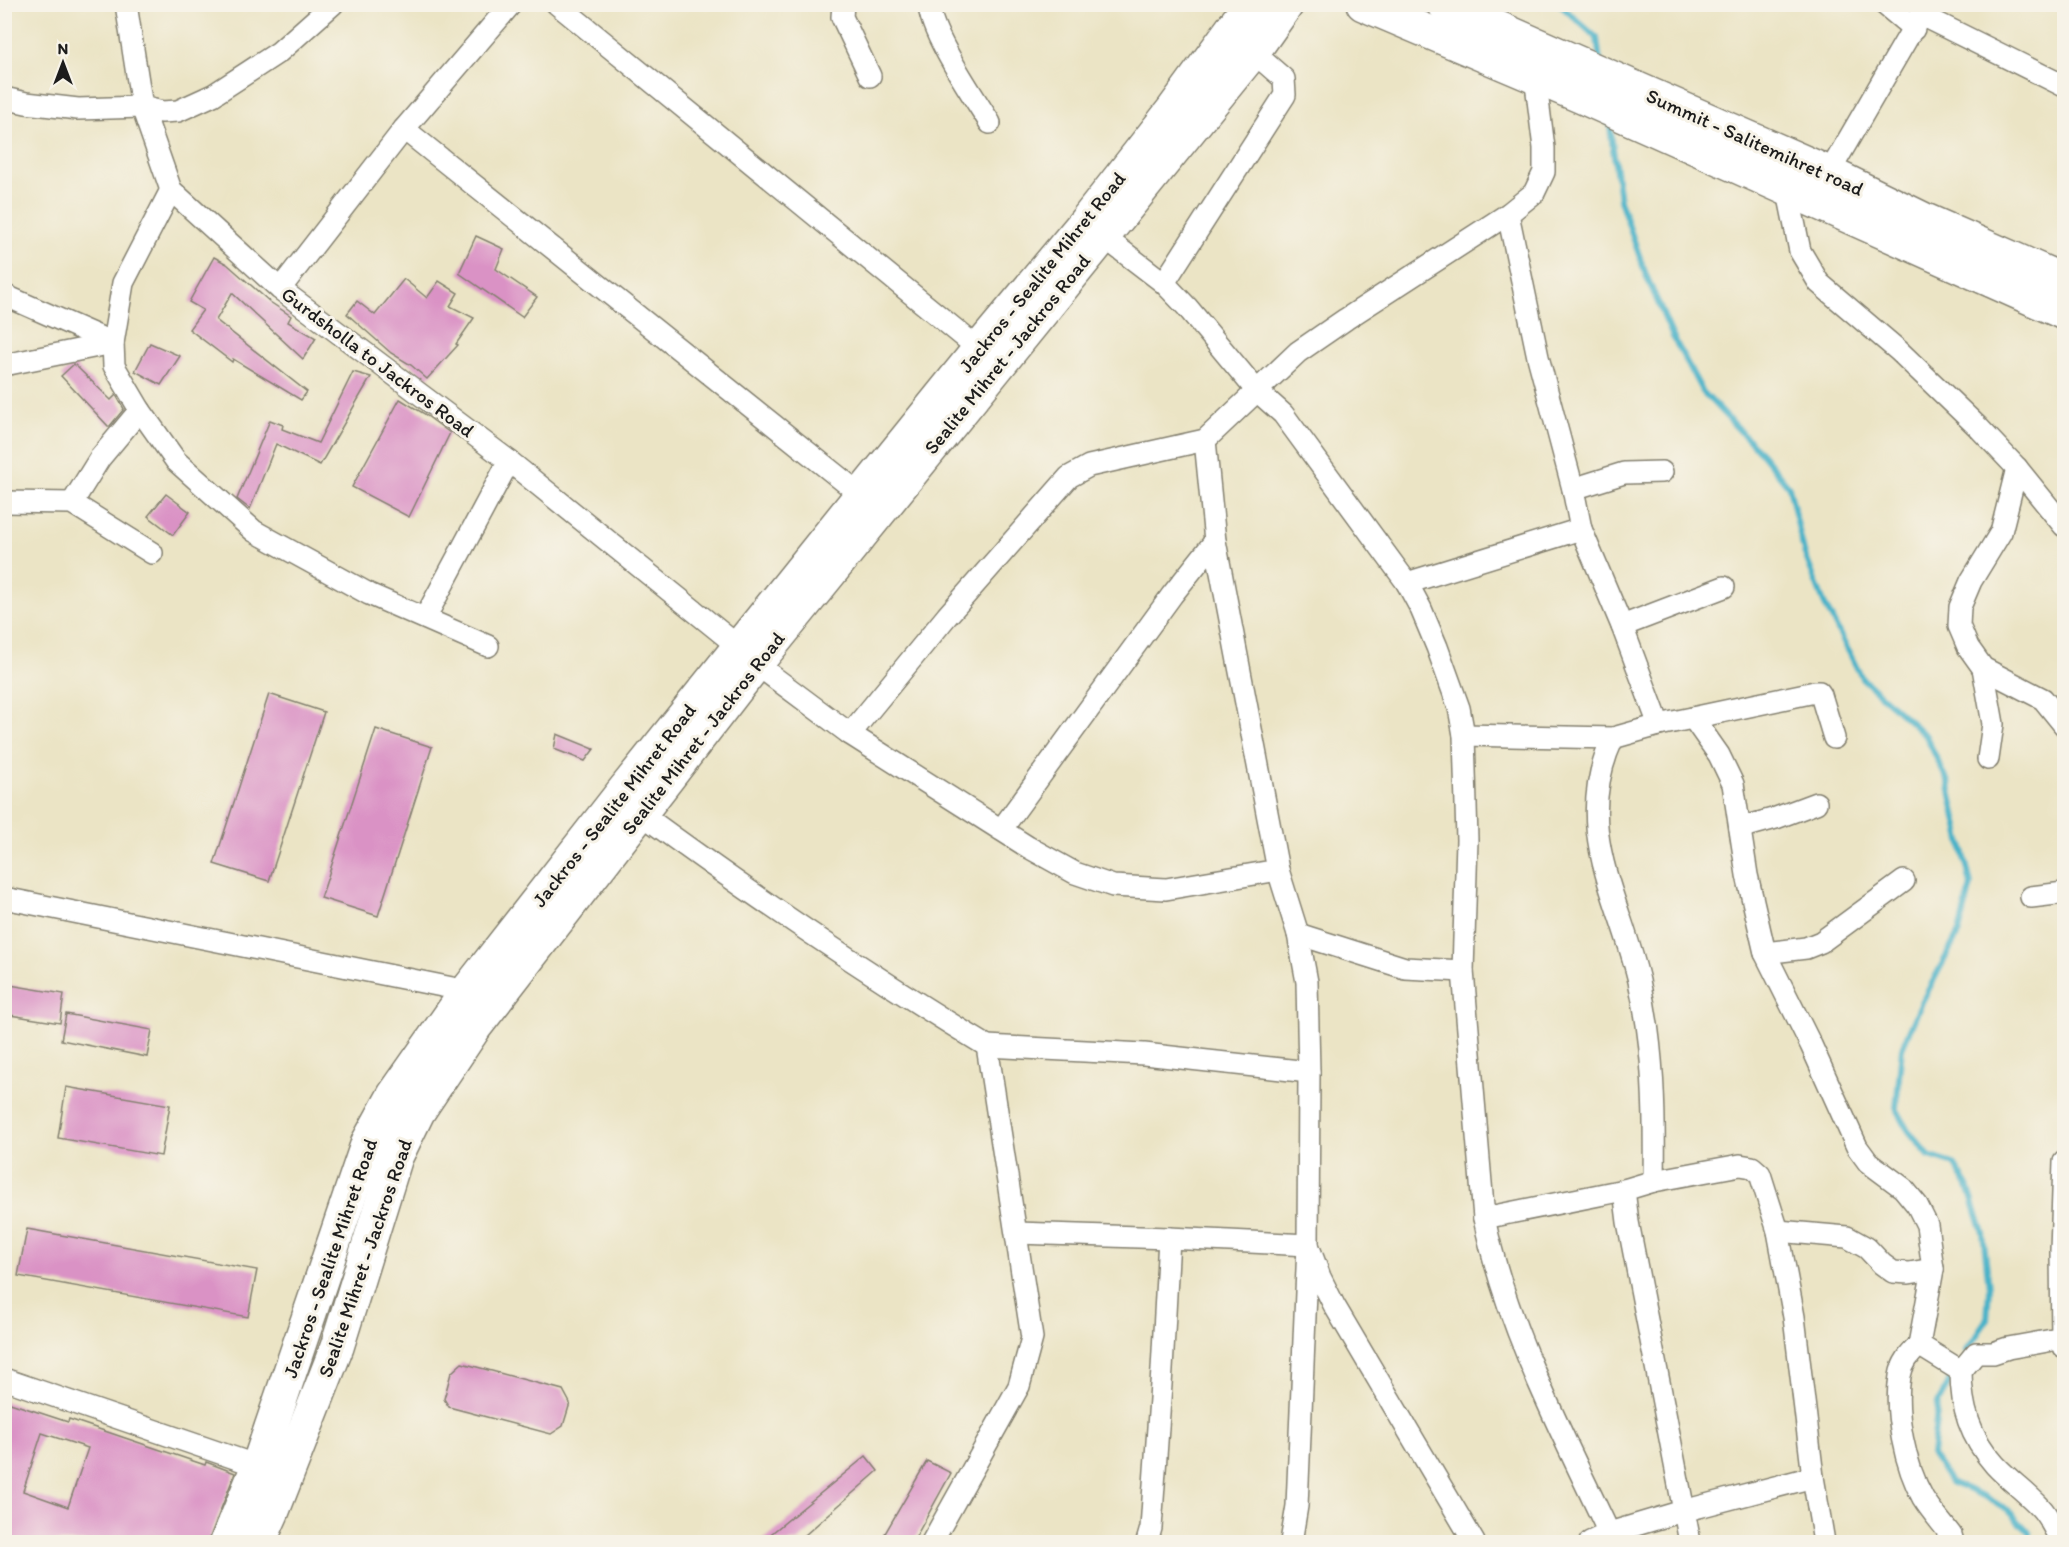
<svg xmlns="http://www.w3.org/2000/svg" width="2069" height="1547" font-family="Itim,sans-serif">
<rect width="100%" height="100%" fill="#f7f3e8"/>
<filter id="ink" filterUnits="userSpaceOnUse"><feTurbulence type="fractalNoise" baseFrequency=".0167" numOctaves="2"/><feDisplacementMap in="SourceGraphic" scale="12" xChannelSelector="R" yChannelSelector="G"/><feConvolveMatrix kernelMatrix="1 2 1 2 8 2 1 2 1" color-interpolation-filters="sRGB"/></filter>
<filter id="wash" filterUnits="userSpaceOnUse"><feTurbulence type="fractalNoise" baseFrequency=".008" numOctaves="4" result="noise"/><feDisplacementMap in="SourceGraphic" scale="24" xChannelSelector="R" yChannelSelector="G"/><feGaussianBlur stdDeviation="1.35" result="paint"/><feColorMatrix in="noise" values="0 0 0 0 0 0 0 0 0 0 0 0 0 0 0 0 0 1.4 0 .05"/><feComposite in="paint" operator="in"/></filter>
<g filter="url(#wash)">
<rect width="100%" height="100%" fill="#ebe4c5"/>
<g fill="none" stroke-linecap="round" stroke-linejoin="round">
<!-- stream -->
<g stroke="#49b2c8" stroke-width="6">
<path d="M1559 4 1597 38 1600 62"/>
<path d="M1609 119 1620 200 1646 275 1672 335 1702 391 1762 454 1789 487 1804 552 1824 603 1862 678 1926 736 1948 782 1971 885 1959 932 1922 1002 1902 1048 1896 1108 1908 1130 1929 1156 1954 1164 1968 1186 1983 1233 1989 1288 1987 1320 1966 1351"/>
<path d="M1954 1374 1938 1403 1932 1455 1950 1482 1986 1497 2009 1511 2030 1533V1542"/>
</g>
</g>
<g id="blocks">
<!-- building -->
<g fill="#da92c5" fill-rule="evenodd">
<path d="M476 236 504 249 496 269 537 297 522 317 459 273Z"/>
<path d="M214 257 227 264 270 302 291 316 288 322 316 338 303 359 232 293 216 320 307 392 301 400 233 359 232 362 189 329 203 310 189 302Z"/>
<path d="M404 279 427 298 439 281 458 293 450 306 474 318 456 344 458 345 427 379 411 365 391 353 347 314 357 301 375 315Z"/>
<path d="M150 343 180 356 161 385 135 371Z"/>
<path d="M74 364 111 400 116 395 124 409 109 427 61 376Z"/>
<path d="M353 372 371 377 320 465 276 444 250 509 246 506 237 499 270 420 283 425 282 429 318 443Z"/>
<path d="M400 399 423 413 450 433 409 517 352 487Z"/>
<path d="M166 494 190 512 173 535 148 516Z"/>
<path d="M269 694 324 712 269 881 214 864Z"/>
<path d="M376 729 432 747 378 916 321 898Z"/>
<path d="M557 734 594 749 585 761 554 749Z"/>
<path d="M4 984 64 994 60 1023 4 1014Z"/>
<path d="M66 1014 152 1030 147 1057 61 1040Z"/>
<path d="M66 1087 170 1105 161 1156 58 1138Z"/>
<path d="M27 1229 257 1270 248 1317 18 1276Z"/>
<path d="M462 1363 563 1390 570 1403 563 1426 551 1434 449 1407 444 1399 451 1373Z"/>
<path d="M4 1401 68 1422 69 1419 205 1465 206 1462 235 1473 208 1542H4ZM42 1433 88 1448 68 1507 23 1491Z"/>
<path d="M866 1456 878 1471 797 1542H761Z"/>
<path d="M927 1461 951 1473 913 1542H880Z"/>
</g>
</g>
</g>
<g filter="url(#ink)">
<use href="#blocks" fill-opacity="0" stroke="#848070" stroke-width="1.5"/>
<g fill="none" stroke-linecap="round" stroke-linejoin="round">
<defs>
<g id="minor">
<path d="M126 4 142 107 171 190 280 289 509 461 739 647 756 664 850 734 1028 847 1075 873 1113 886 1166 889 1278 870 1215 541 1172 595 1001 830"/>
<path d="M557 4 979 349"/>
<path d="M843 4 842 17 870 76"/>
<path d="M929 4C929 32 974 97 990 123"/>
<path d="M1884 4 1914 29"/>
<path d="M1921 15 2064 86"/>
<path d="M4 98 26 103 78 109 142 107 162 112 178 111 213 95 279 52 333 4"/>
<path d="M404 129 861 495"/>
<path d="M1829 173 1927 4"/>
<path d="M1787 187 1800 251 1819 283 1899 351 1979 428 2017 468 2064 526"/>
<path d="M171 190 123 283 113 343 114 366 140 410 176 461 254 531 369 594 488 646"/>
<path d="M1508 214 1538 357 1573 489 1581 529 1622 626 1659 725"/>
<path d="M1104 237 1164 283 1187 307 1256 390 1283 414 1407 583 1421 609 1437 647 1459 708 1464 735 1467 840 1463 971 1405 968 1298 934"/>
<path d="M1164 283 1285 95 1284 79 1253 52"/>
<path d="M280 289 404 129 511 4"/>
<path d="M4 295 113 343"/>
<path d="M4 365 113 343"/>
<path d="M1205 440 1215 541"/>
<path d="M2017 468 2001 532 1971 581 1960 607 1959 626 1968 647 1983 668 2043 699 2064 725"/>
<path d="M1573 489 1624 473 1662 472"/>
<path d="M4 502 72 503 152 553"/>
<path d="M72 503 100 458 140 410"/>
<path d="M1407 583 1581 529"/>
<path d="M425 618 509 461"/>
<path d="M1622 626 1724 587"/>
<path d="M1983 668 1993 724 1988 759"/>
<path d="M1693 718 1719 755 1733 784 1747 875 1765 953 1811 1045 1857 1147 1868 1162 1903 1188 1917 1205 1927 1225 1933 1269 1919 1345 1961 1371"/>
<path d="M850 734 947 616 1069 477 1089 466 1205 440 1298 352 1346 319 1508 214 1534 193 1544 172V148L1535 76"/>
<path d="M1464 735 1613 738"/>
<path d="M640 813C752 895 868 974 987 1046L1032 1338 1019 1386 932 1542"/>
<path d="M1740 828 1776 818 1816 803"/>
<path d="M2031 897 2064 893"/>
<path d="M4 898 467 991"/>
<path d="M1765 953 1806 948 1821 942 1904 881"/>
<path d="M1463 971 1484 1218C1507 1329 1561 1431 1609 1533L1683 1511 1813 1477"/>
<path d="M987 1046 1144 1054 1309 1072"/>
<path d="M2064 1162 2061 1251 2062 1339 2064 1347"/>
<path d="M1654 1181C1655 1114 1654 1046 1639 981 1619 895 1571 828 1613 738L1659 725 1815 692H1819L1821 695 1834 738"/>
<path d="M1484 1218 1624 1190"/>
<path d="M1778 1231 1847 1237 1867 1248 1882 1264 1893 1272 1909 1273 1933 1269"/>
<path d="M1017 1233 1169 1238 1308 1245 1309 1072 1307 982 1298 934 1278 870"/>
<path d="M1919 1345C1910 1354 1902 1363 1900 1376 1894 1413 1905 1466 1923 1498 1931 1511 1942 1523 1951 1535L1953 1542"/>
<path d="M4 1379 258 1466"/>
<path d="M1147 1542 1151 1528 1162 1370 1169 1238"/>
<path d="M1291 1542 1297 1506 1308 1245 1320 1277 1334 1305 1474 1542"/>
<path d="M1590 1542 1609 1533"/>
<path d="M1690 1542 1628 1222 1624 1190 1654 1181 1740 1165 1752 1167 1760 1174 1778 1231 1794 1317 1813 1477 1824 1542"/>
<path d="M2062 1542C2055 1531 2049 1516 2040 1507 2026 1492 2009 1480 1995 1465 1970 1437 1961 1408 1961 1371L1976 1353H1993L2008 1348 2064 1338"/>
</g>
<g id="primary">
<path d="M1363 4 1580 96 2064 313"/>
<path d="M1444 4 1829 173 1923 219 2064 281"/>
<path d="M227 1542 258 1466 368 1142 394 1095 467 991 621 794 861 495 979 349 1085 222 1172 111 1250 4"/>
<path d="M259 1542 272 1513 337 1347 396 1157 418 1112 475 1027 756 664 1253 52 1287 4"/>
</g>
</defs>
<!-- minor casing -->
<use href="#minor" stroke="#848070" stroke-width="24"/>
<!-- primary casing -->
<use href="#primary" stroke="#848070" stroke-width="36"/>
<!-- minor -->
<use href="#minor" stroke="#fff" stroke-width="21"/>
<!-- primary -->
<use href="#primary" stroke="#fff" stroke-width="33"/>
</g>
</g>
<g text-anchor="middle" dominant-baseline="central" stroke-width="6" stroke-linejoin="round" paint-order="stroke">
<!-- street labels -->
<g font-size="20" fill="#1c1c1c" stroke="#f7f3e8">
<text transform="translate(1755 142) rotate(24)">Summit - Salitemihret road</text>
<text transform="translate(1042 272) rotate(-51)">Jackros - Sealite Mihret Road</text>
<text transform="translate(1007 354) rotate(-51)">Sealite Mihret - Jackros Road</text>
<text transform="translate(378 362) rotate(37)">Gurdsholla to Jackros Road</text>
<text transform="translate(703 733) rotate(-52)">Sealite Mihret - Jackros Road</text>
<text transform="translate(614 805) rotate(-52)">Jackros - Sealite Mihret Road</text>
<text transform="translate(330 1258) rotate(-71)">Jackros - Sealite Mihret Road</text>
<text transform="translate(365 1258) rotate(-71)">Sealite Mihret - Jackros Road</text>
</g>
</g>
<!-- margin -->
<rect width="2069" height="1547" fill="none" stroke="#f7f3e8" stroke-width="24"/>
<!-- north arrow -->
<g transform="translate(63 63)" stroke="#f7f3e8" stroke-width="4.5" paint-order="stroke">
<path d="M0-4.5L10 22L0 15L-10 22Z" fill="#1c1c1c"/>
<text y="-9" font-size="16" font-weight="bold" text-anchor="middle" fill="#1c1c1c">N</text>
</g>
</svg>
